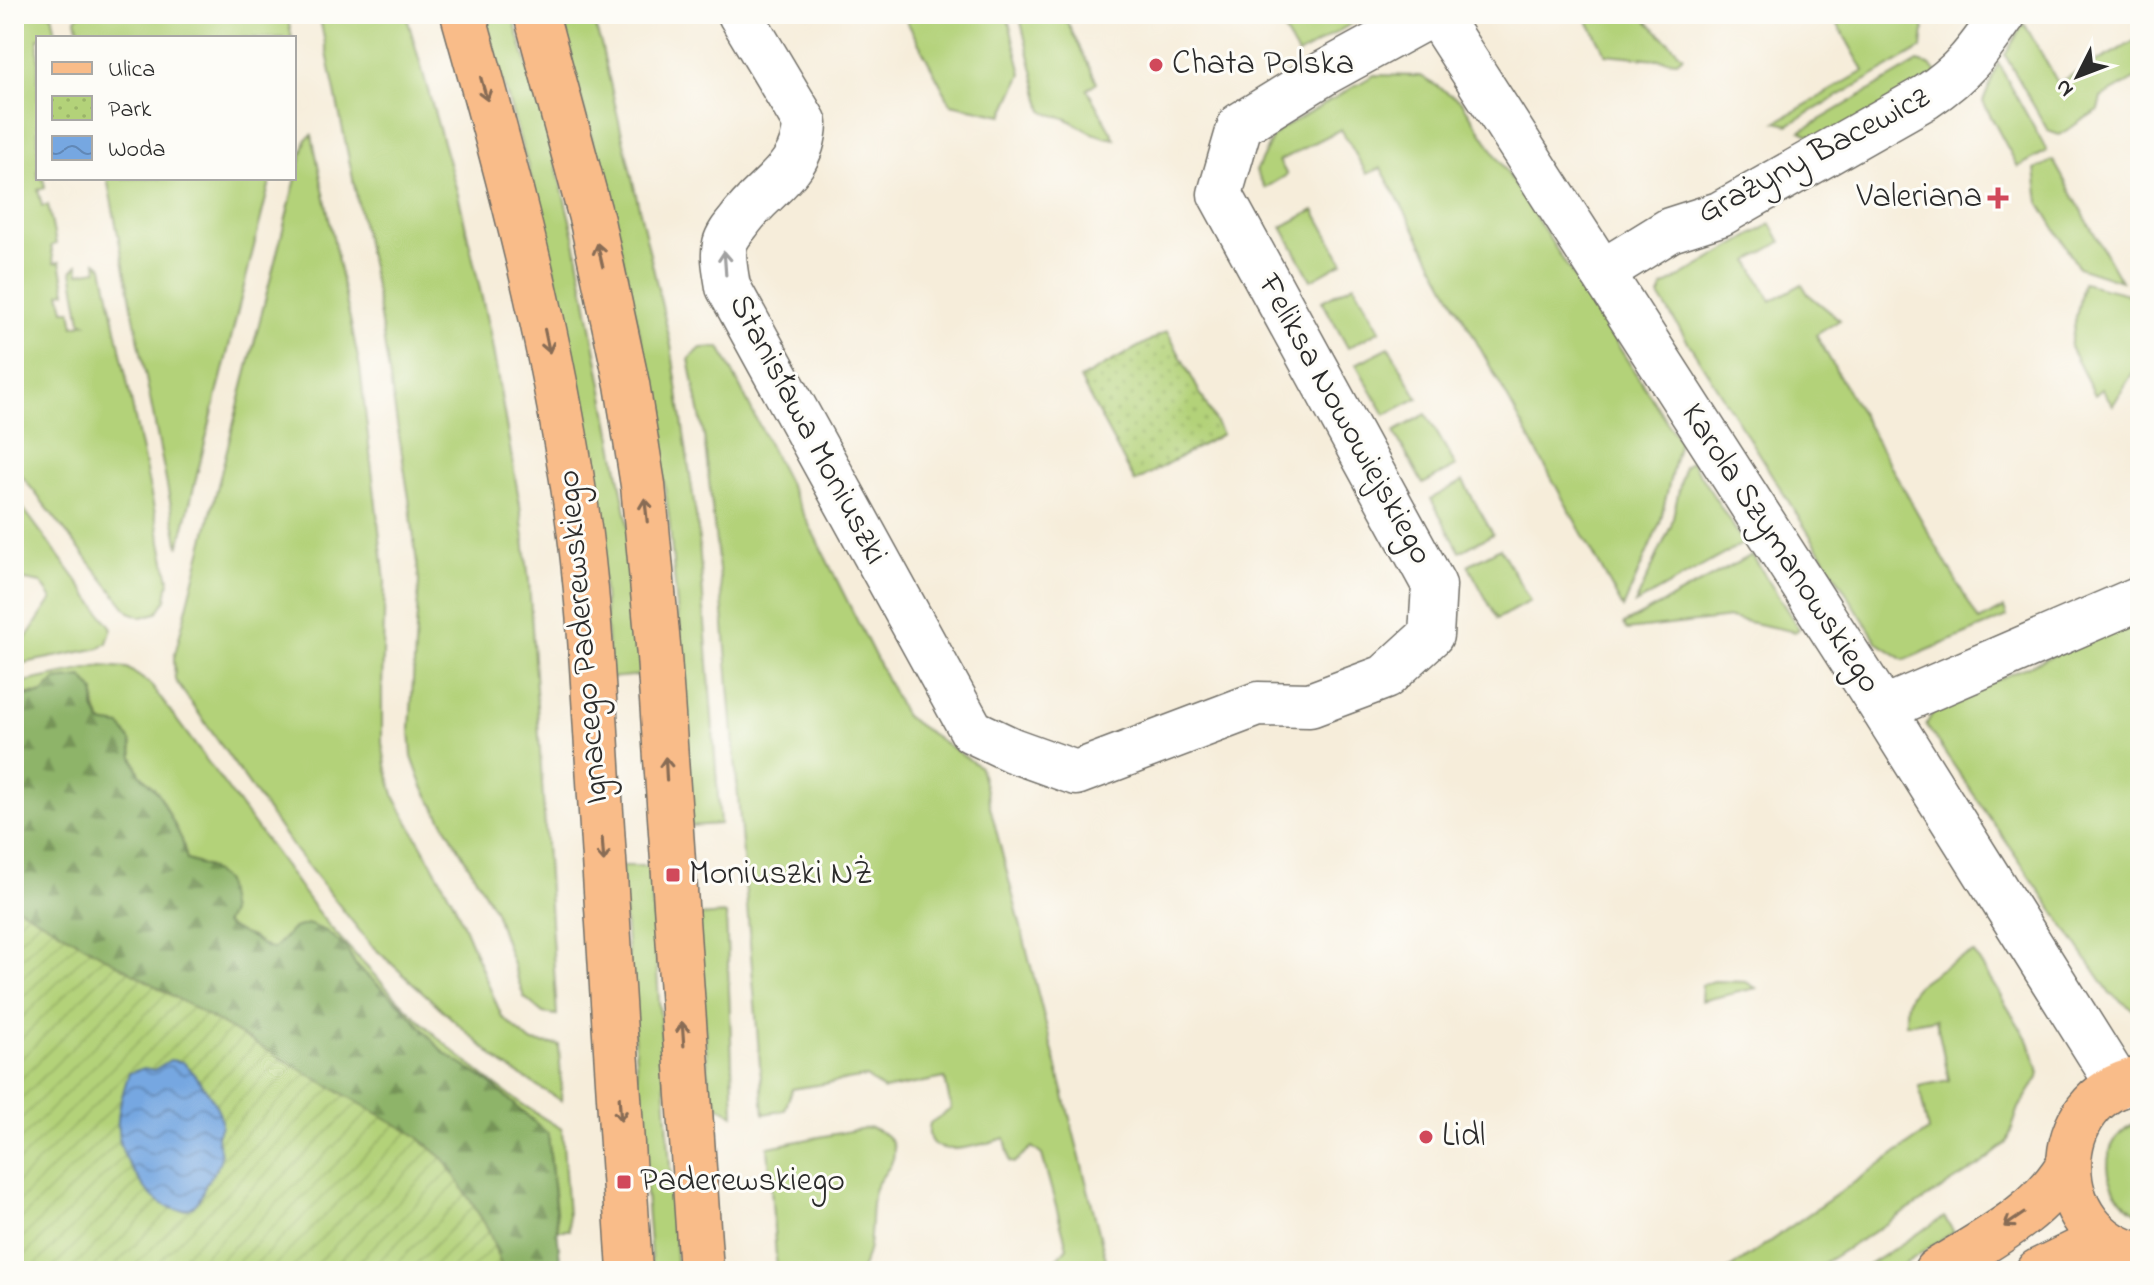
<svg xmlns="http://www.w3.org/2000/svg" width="2154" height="1285" font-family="'Indie Flower',sans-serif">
<defs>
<pattern id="forest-firs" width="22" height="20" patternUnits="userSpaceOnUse" patternTransform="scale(2)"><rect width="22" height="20" fill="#8eb469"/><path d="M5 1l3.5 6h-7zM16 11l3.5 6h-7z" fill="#749357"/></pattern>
<pattern id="park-dots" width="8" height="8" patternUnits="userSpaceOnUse" patternTransform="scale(2)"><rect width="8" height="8" fill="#b3d279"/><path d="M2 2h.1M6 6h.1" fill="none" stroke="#9ab469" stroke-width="1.8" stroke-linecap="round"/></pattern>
<pattern id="garden-furrows" width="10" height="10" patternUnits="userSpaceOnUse" patternTransform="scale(2)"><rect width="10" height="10" fill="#b3d279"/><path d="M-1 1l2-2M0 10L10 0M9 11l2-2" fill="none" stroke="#9ab469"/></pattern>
<pattern id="water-waves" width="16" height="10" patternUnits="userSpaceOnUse" patternTransform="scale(2)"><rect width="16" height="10" fill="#76a7e1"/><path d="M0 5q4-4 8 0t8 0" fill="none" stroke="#6188b7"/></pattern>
</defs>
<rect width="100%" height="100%" fill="#fdfcf7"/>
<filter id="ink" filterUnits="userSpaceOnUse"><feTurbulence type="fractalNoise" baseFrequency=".0125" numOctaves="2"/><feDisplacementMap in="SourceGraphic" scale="16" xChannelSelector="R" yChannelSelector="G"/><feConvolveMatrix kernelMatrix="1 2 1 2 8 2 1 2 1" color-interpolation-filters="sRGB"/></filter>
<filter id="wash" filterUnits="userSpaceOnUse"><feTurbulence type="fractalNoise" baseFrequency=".006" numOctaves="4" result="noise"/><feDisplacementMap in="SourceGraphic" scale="32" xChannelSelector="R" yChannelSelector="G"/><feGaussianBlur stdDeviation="1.8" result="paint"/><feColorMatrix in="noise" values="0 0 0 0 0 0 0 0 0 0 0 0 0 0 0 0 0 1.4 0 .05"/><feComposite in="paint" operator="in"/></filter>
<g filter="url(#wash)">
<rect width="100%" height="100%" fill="#f6edda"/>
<!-- grass -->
<g fill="#b3d279" stroke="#6f7e52" stroke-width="2">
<path d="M14 14H52L57 38H38V178H43L45 188 38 190 42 206 48 205 56 244 51 246 54 263 60 262 66 292 60 293 64 310H71L74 326 86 323 81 321 72 271 78 265 79 273 97 270 96 262 103 267 169 580 166 599 157 613 142 617 129 612 14 466Z"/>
<path d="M80 14H287L292 38H80L76 19Z"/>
<path d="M319 14H406L459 198 490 333 520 505 529 581 557 1015 543 1013 524 997 494 909 423 787 412 757 410 729 419 581 409 498 375 286Z"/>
<path d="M483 14H512L549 137 574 236 627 518 644 675 610 678 598 515 564 316 540 208Z"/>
<path d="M558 14H591L601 44 671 345 698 529 720 824 690 826 681 652 669 518 649 376 614 220Z"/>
<path d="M903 14H1007L1022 74 1003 115 951 104Z"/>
<path d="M1019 14H1063L1097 82 1087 89 1115 139C1095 137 1084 128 1067 119 1059 115 1051 116 1043 111Z"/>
<path d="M1274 14H1363L1361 18 1298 55Z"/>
<path d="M1584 14H1640L1683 56 1677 61 1606 54Z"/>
<path d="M1832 14H1915L1924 29 1922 48 1788 125 1776 122 1864 71Z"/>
<path d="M2024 23 2058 83 2140 38V76L2101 98 2098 110 2059 135 2048 131 2005 55Z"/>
<path d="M1918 62 1929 65 1938 73 1823 142 1801 131Z"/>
<path d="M1998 63 2047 151 2018 167 1983 102Z"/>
<path d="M1374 75 1421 76 1462 102 1679 441 1660 523 1623 608 1381 168 1367 174 1341 129 1279 161 1287 175 1265 188 1256 171 1272 138 1281 129Z"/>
<path d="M312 135 360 368 385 581 382 690V743L387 770 395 798 454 903 502 1017 531 1042 559 1045 562 1101 502 1064 371 945 295 850 175 680 174 658 306 139Z"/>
<path d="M2053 160 2121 281 2078 267 2039 202 2035 170Z"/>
<path d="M107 178H271L179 547Z"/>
<path d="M1314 210 1343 262 1311 280 1282 227Z"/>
<path d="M1771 224 1781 242 1749 261 1771 301 1802 284 1808 294 1840 320 1816 335 1979 621 2004 608 2007 617 1904 660 1878 643 1659 296 1663 287Z"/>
<path d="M2083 283 2128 294 2140 315V361L2113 405 2102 389 2095 395 2070 347Z"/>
<path d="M1354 284 1380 330 1348 348 1322 301Z"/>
<path d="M720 347 905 716 980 767 1109 1271H1047L1067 1247 1042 1155 1032 1147 1014 1163 1010 1162 1005 1138C986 1143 919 1167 930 1123L951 1109 945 1078 884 1090 866 1077 792 1089 785 1110 764 1114 721 588 704 436 689 359 701 348Z"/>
<path d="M1389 347 1418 398 1385 415 1356 364Z"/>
<path d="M1426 414 1456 466 1423 484 1394 432Z"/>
<path d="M1691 461 1744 543 1635 604 1671 526 1684 467Z"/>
<path d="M1463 481 1493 534 1460 552 1431 499Z"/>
<path d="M14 496 112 628 107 643 100 648 14 665V656L52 599 41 583 14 578Z"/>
<path d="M1500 548 1530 601 1497 619 1468 565Z"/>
<path d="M1752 555 1799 629 1795 632 1730 618 1627 630 1624 624Z"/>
<path d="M2140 618V1011L2134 1010 2110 993 1926 725 1936 706Z"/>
<path d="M101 666 127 668 150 684C190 738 230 792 270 846 291 873 309 904 332 929 399 1004 474 1079 562 1129L569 1230H558L548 1134 490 1083 443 1052 401 1005 356 966 346 948 294 928 273 949 261 947 252 937 235 932 224 923 208 867 187 860 182 840 159 794 140 774 133 757 131 741C106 726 94 724 95 692L21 694 14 697V684Z"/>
<path d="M621 866H650L677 1271H652Z"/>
<path d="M726 914 734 1115 719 1106 709 1089 697 916Z"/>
<path d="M1974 953 2029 1042 2039 1071 2038 1078 2019 1108 2007 1143 1980 1165 1811 1271H1727L1928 1131 1919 1086 1949 1080 1936 1019 1906 1024C1906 1014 1905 1000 1912 991 1921 979 1959 957 1974 953Z"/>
<path d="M1714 981 1746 982 1756 988 1701 1001 1702 985Z"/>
<path d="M2140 1121V1214C2101 1195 2094 1138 2140 1121Z"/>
<path d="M870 1127C882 1132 894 1137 894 1152 894 1168 878 1177 874 1191 868 1217 875 1248 860 1271H777L768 1147Z"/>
<path d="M1944 1217 1954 1232 1893 1271H1859Z"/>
</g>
<!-- forest -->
<path fill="url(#forest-firs)" stroke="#5c704a" stroke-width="2" d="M82 677 95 692 94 708 101 723 121 726 131 741 133 757 140 774 159 794 182 840 187 860 208 867 225 881 230 913 224 924C233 930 240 932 249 936 260 941 260 947 273 949L294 928 308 924 326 931 346 948 356 966 401 1005 443 1052 490 1083 548 1134 561 1271H421L91 950 14 905V697L42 694 55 680Z"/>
<!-- park -->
<path fill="url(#park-dots)" stroke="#6f7e52" stroke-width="2" d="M1167 331 1222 434 1135 482 1080 379Z"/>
<!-- garden -->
<path fill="url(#garden-furrows)" stroke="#6f7e52" stroke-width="2" d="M14 905 415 1135 445 1160 488 1229 503 1271H14Z"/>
<!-- water -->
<path fill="url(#water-waves)" stroke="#506986" stroke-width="2" d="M170 1060 183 1062C194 1074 223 1106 221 1124 221 1128 218 1132 217 1136 217 1144 223 1151 220 1160 218 1170 210 1176 205 1186 201 1198 196 1210 181 1210 166 1209 153 1199 145 1188 112 1145 112 1124 129 1073L144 1068 154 1070Z"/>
</g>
<g filter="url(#ink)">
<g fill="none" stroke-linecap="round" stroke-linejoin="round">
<defs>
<g id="minor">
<path d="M740 14 805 123C803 174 764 185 738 223 733 229 727 236 725 244 722 258 726 272 728 287L972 731 1012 750 1076 773 1258 704 1310 705 1385 677 1431 635 1434 585 1220 194 1240 125 1326 72 1432 14"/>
<path d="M1436 14 1883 709 2119 1086"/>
<path d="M1602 272 1670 230 1720 214 1926 97C1965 71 1978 51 2004 14"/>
<path d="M1883 709 2140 598"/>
</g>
<g id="major">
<path d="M463 14C509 176 552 339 576 506 591 607 594 710 601 812 611 965 620 1118 630 1271"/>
<path d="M536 14 592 221 627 384 643 485 659 656 701 1271"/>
<path d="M2140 1079C2045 1097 2046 1235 2140 1255"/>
<path d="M1936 1271C1982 1242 2040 1214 2068 1165"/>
<path d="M2038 1271 2079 1251 2120 1249"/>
</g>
</defs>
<!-- minor casing -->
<use href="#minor" stroke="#726f68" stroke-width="47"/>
<!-- major casing -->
<use href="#major" stroke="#726f68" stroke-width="47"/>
<!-- minor -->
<use href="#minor" stroke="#fff" stroke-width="44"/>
<!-- major -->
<use href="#major" stroke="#f9bc89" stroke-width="44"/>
</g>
<!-- one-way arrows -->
<defs><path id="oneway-shaft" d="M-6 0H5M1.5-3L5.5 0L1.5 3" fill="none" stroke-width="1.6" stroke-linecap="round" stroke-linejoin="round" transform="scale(2)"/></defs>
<g stroke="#886c55">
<use href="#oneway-shaft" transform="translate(484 89) rotate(74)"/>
<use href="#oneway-shaft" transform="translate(600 255) rotate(-103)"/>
<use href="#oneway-shaft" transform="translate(547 341) rotate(78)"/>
<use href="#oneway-shaft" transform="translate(646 510) rotate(-96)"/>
<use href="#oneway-shaft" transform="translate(666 769) rotate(-93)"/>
<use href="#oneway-shaft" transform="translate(603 850) rotate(86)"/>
<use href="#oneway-shaft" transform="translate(683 1034) rotate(-94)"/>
<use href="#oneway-shaft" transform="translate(620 1109) rotate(86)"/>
<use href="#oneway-shaft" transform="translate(2014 1220) rotate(146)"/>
</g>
<use stroke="#a0a0a0" href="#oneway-shaft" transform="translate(725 263) rotate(-94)"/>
</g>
<!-- markers -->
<g fill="#d1495b" stroke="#fdfcf7" stroke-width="3">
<circle cx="1156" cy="65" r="8"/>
<path d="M1994 186h8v8h8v8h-8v8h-8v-8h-8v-8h8z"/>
<rect x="665" y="867" width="16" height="16" rx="4"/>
<circle cx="1426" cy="1137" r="8"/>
<rect x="616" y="1174" width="16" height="16" rx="4"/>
</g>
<g text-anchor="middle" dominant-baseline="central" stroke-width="6" stroke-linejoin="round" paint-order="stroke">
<!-- poi labels -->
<g font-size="34" fill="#2b2b2b" stroke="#fdfcf7" text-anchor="start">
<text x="1172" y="65">Chata Polska</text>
<text x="1982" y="198" text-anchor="end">Valeriana</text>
<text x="689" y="875">Moniuszki NŻ</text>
<text x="1442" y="1137">Lidl</text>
<text x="640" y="1182">Paderewskiego</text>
</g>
<!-- street labels -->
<g font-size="34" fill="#2b2b2b" stroke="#fdfcf7">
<text transform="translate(1814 156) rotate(-28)">Grażyny Bacewicz</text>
<text transform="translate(1344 420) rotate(61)">Feliksa Nowowiejskiego</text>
<text transform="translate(807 430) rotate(62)">Stanisława Moniuszki</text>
<text transform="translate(1780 549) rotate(57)">Karola Szymanowskiego</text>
<text transform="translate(584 637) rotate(-95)">Ignacego Paderewskiego</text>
</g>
</g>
<!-- margin -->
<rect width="2154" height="1285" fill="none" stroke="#fdfcf7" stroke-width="48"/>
<!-- legend -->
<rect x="36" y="36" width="260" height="144" fill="#fdfcf7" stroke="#a9a8a5" stroke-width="2"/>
<rect x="52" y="62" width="40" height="12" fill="#f9bc89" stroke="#a9a8a5" stroke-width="2"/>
<text x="108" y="76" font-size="24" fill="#2b2b2b">Ulica</text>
<rect x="52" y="96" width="40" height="24" fill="url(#park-dots)" stroke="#a9a8a5" stroke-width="2"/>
<text x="108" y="116" font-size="24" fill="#2b2b2b">Park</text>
<rect x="52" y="136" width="40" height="24" fill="url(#water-waves)" stroke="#a9a8a5" stroke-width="2"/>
<text x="108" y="156" font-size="24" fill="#2b2b2b">Woda</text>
<!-- north arrow -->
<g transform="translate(2078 76) rotate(228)" stroke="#fdfcf7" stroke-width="6" paint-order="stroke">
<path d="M0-6L14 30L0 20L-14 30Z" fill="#2b2b2b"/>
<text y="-12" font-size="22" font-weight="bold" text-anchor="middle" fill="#2b2b2b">N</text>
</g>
</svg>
